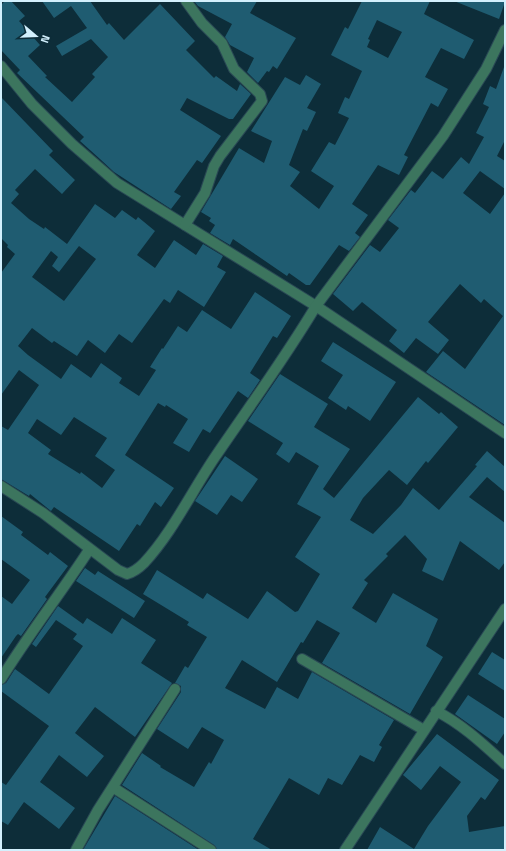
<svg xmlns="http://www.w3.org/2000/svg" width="506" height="851" font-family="'Titillium Web',sans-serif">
<rect width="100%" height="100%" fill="#0d2d39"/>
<!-- building -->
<g fill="#1f5c71" fill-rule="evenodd">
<path d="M5 1H11L25 16 19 21 40 45 28 56 47 76 45 77 72 102 95 77 92 74 108 57 91 39 62 56 56 46 87 28 71 6 54 18 42 1H90L107 25 109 23 124 40 160 4 195 41 186 50 214 78 216 76 237 91 240 84 251 94 233 119H229L187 98 180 110 221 136 202 163 197 160 174 192 181 196 171 209 114 172 100 159 80 141 84 137 17 73 20 70 1 50V5Z"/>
<path d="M194 1H257L250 13 296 38 277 69 273 66 269 72 267 71 258 83 247 72 254 58 230 45 225 37 232 24 198 6Z"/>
<path d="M362 1H430L424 14 474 40 464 59 441 48 425 77 448 89 438 107 431 103 404 155 408 157 399 175 378 165 352 204 368 215 355 233 360 237 349 251 339 245 310 285H306L289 273 287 276 233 239 230 245 210 233 215 225 209 221 211 218 201 212 239 148 264 163 272 141 251 131 285 77 300 85 306 75 321 84 307 108 316 112 307 131 303 129 289 165 300 172 290 186 319 209 334 186 311 171 329 142 335 145 349 118 338 113 345 97 349 99 362 71 331 55 345 27 348 29ZM377 20 402 32 388 58 367 47 370 40 368 39Z"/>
<path d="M454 1H505V2L499 19Z"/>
<path d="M504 67 505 140 497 156 505 161V189L480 171 463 193 490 214 505 193V425L426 372 443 351 465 369 503 316 484 299 481 303 460 284 428 322 449 340 438 354 416 338 404 353 389 341 397 330 362 302 353 311 333 294 370 245 380 252 399 228 388 220 411 190 415 193 432 171 443 179 461 157 469 164 484 137 476 133 489 107 483 104 490 86 496 89Z"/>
<path d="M1 97 53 151 49 155 75 180 62 194 35 169 15 190 19 194 11 203 29 219 44 229 45 227 67 244 95 204 115 218 122 210 136 220 138 217 155 231 137 255 155 268 174 240 196 255 203 244 223 256 217 267 226 272 204 307 178 290 170 303 164 299 132 343 119 334 105 353 88 340 77 356 54 341 52 343 32 328 18 346 28 355 61 379 71 364 91 378 101 363 122 378 119 383 139 396 156 370 150 367 162 348 163 349 178 326 187 332 202 310 231 329 255 292 291 316 277 338 273 336 250 373 260 380 248 398 238 391 210 433 203 429 189 452 173 443 188 419 166 405 165 407 158 403 125 455 174 488 161 507 155 502 140 526 137 524 119 551 54 507 51 511 30 494 29 496 1 479V426L8 430 39 385 19 370 1 395V273L15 254 7 247 8 245 1 238ZM79 246 96 259 64 301 32 277 51 251 58 257 52 266 59 272ZM74 417 107 438 95 456 115 470 102 488 81 472 80 474 48 454 51 450 28 433 37 419 61 435Z"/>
<path d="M333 342 396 382 370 421 348 406 346 410 328 398 343 375 321 361Z"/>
<path d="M280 374 328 404 314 427 350 449 323 489 334 498 418 397 439 414 441 412 458 427 428 463 426 461 407 485 389 470 363 498 350 520 373 534 401 505 413 488 439 510 477 466 475 465 487 451 505 467V492L487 477 469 497 505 523V562L499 570 460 541 443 581 422 571 427 559 405 535 386 554 388 556 364 580 368 583 352 608 376 623 393 593 438 619 426 646 443 657 410 714 322 663 340 633 317 620 303 643 301 642 277 682 242 660 225 688 265 709 277 687 298 699 312 672 394 720 379 745 382 747 374 762 360 755 342 785 328 778 319 795 289 778 253 839 272 850H217L214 845 122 785 142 753 161 766 160 767 194 787 209 762 211 764 224 740 202 727 188 749 157 729 181 692V686L175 683 185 666 188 668 207 637 187 625 189 622 143 594 157 570 203 599 207 593 248 619 267 591 295 612 298 611 320 574 295 557 321 517 297 504 319 466 296 452 289 463 276 454 283 443 248 421Z"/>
<path d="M225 456 258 479 242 502 231 495 217 515 195 501Z"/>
<path d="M1 516 23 532 21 535 48 555 50 552 68 566 45 597 47 599 21 636 18 634 16 636 1 658V596L12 604 30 580 1 559Z"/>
<path d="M85 568 95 575 98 571 145 601 134 618 76 581Z"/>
<path d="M58 606 83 624 87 618 112 634 122 618 156 640 141 663 172 683 135 737 95 707 75 733 104 756 87 777 59 755 40 782 75 808 59 829 24 802 8 825 1 821V782L6 785 49 726 1 691V685L6 683 15 669 49 694 83 646 73 639 77 634 56 620 36 647 32 644Z"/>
<path d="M492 652 505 660V691L478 674Z"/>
<path d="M468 695 505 719V732L497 744 455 714Z"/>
<path d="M437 734 499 780 485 800 481 797 467 816 469 832 505 826V850H367L380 827 414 849 428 826 461 782 440 766 421 790 403 775Z"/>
<path d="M115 796 199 850H83Z"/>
</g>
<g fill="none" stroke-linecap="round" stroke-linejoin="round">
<defs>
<g id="street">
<path d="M1 66 32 104 72 144 117 183 316 306 505 433"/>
<path d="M185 225 205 193 214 166 220 156 262 101 260 94 234 69 222 43 202 23 186 1"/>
<path d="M1 486 43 513 118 570 127 574C134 572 139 568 144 563 172 533 192 491 215 457 249 407 285 358 316 306L443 136 486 69 505 30"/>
<path d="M302 659 424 730"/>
<path d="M1 679C28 635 61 593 89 550"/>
<path d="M436 711C462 724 483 744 505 764"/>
<path d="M114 788 211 850"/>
<path d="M76 850 98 810 175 689"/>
<path d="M345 850 505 609"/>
</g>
</defs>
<!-- street casing -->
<use href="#street" stroke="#294854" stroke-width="12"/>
<!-- street -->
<use href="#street" stroke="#3c755e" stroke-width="10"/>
</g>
<!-- border -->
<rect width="506" height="851" fill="none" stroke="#d3f0fd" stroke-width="4"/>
<!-- north arrow -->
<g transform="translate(36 36) rotate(109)" stroke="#0d2d39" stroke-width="3" paint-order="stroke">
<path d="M0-3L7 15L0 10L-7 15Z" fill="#d3f0fd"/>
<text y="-6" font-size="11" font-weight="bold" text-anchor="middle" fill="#d3f0fd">N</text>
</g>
</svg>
